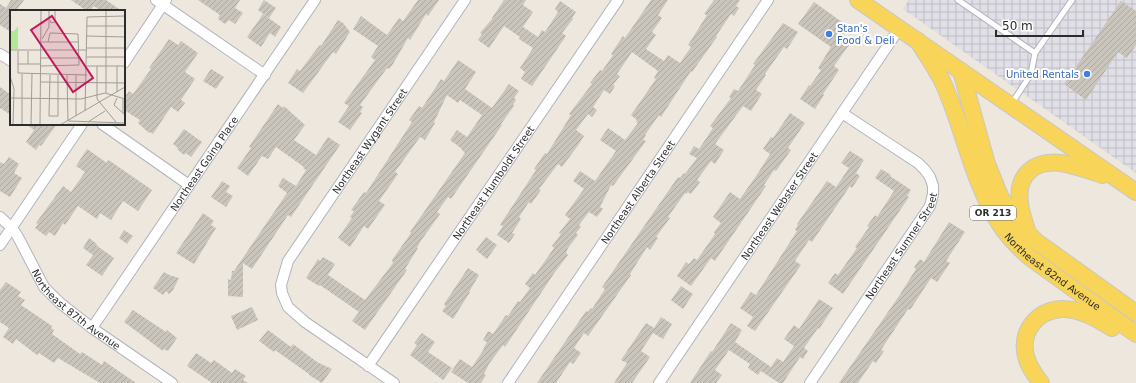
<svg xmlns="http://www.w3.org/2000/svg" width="1136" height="383" font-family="'DejaVu Sans',sans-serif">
<defs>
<pattern id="industrial-grid" width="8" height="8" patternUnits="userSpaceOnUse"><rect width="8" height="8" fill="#e0dee6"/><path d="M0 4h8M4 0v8" fill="none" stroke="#c0bfc5"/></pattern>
<pattern id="building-hatch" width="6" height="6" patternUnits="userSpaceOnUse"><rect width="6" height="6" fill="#c9c5bc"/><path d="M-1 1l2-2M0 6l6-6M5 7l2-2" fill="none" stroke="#ada9a2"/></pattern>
</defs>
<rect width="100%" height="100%" fill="#eee7dd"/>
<!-- industrial -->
<path fill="url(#industrial-grid)" d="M909 0H1136V173L903 9Z"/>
<!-- building -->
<g fill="url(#building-hatch)">
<path d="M11 0H24L16 11H11V32L0 25V4L6 8Z"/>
<path d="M71 0H106L122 11H101L94 6 90 11H87Z"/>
<path d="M198 0H240L235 8 243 13 235 24 229 20 225 24 218 19 220 15Z"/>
<path d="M264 0 276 8 269 18 258 10Z"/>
<path d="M418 0H439L428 16 426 14 410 40 408 38 393 64 389 69 387 68 360 105 363 107 360 112 362 113 350 130 338 122 349 106 344 103 375 60 371 57 378 46 353 29 361 16 387 35 399 18 403 21Z"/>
<path d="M504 0H526L523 5 533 12 523 27 538 37 542 30 545 32 558 12 555 9 560 1 576 12 572 18 573 19 562 33 566 36 532 86 521 79 525 72 520 68 533 48 519 39 520 37 504 26 489 48 478 40 482 34 480 33 492 19V18Z"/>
<path d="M651 0H668L658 15 662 18 652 32 656 35 646 49 664 61 668 55 680 63 691 47 688 45 707 15 704 14 714 0H740L736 6 739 8 734 16 731 14 716 36 717 37 692 72 691 71 661 117 659 115 645 135H646L643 140 646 141 613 186 611 185 600 207 603 209 597 217 589 212 579 225 581 227 576 233 578 235 568 248 566 253 568 255 555 272 505 347 503 345 489 364 484 374 486 375 481 383H468L451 372 460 359 472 367 484 349H483L487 342 483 340 488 331 493 334 506 315 508 316 518 301 520 302 530 288 525 284 533 273 535 275 554 248 552 246 561 234 559 233 570 219 565 215 584 189 573 181 580 171 595 181 616 151 600 140 608 128 625 140 638 123 636 122 637 120 631 115 656 79 654 78 658 71 632 52 617 74 620 76 613 85 615 86 610 94 604 90 593 107 597 110 592 117 588 114 576 130 584 136 579 144 562 167 558 164 539 189 541 190 531 204 529 202 519 217 521 219 512 233 515 234 509 243 497 235 503 226 500 225 536 170 534 169 545 153 547 154 571 115 569 114 592 84 590 83 600 70 602 71 613 55 611 54 623 36 625 38Z"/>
<path d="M1121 1 1136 11V45L1127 58 1118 52 1086 100 1064 84Z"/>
<path d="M814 2 849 27 841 40 849 45 834 66 839 70 823 94 824 95 815 109 800 99 809 85 810 86 821 70 818 68 831 47 798 24Z"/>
<path d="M263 14 281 27 275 37 270 33 261 47 247 37Z"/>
<path d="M338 20 343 23 350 32 336 54 333 52 303 93 288 83 297 69 300 71 315 51 320 45 321 46Z"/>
<path d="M783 23 798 32 787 49 784 47 765 74 766 75 756 90 762 94 751 111 743 106 715 144 724 150 715 164 711 161 697 180 700 182 691 194 688 192 686 194 685 193 668 217 670 218 656 237 658 238 650 250 647 247 630 274 631 275 588 336 584 333 574 348 581 353 573 364 570 362 556 383H537L586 311 588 312 591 308 592 309 605 289 602 287 678 177 680 178 684 173 685 174 697 158 689 154 694 146 699 149 713 128 710 126 731 98 729 97 734 89 738 91 755 65 753 64Z"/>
<path d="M169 39 178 45 181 41 198 53 185 72 195 79 181 100 185 103 178 112 171 107 153 134 150 132 149 133 138 123 140 120 124 110V98L129 91 133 94 151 69 149 68Z"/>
<path d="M458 60 476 72 465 89 492 108 509 84 519 91 514 98 516 100 513 105 514 106 501 124 502 125 451 199 448 197 437 212 440 214 420 242 417 248H418L405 269 407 270 365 330 352 321 359 312 320 285 319 286 306 278 318 259 320 261 323 257 335 264 328 275 365 300 393 263 392 260 411 233 410 232 465 153 462 150V149L450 140 457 130 467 137 482 115 460 100 458 103 447 95 434 122 435 123 425 140 420 137 395 172 398 174 379 201 385 205 368 229 364 226 350 247 338 238 352 218 350 217 354 211 351 210 364 192 366 193 412 122 409 120 419 106 422 108 441 79 444 81Z"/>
<path d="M211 69 224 77 216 89 203 81Z"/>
<path d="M0 87 11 95V115L0 108Z"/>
<path d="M278 104 283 108 284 106 305 125 294 140 316 155 328 137 340 145 291 217 288 215 252 269 243 263V297L228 296V279L231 280 232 271H234L287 193 278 186 283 178 296 186 306 170 303 168 304 167 276 147 268 159 262 156 248 176 237 168 251 148 249 147Z"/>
<path d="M790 113 805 123 788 148 791 150 776 171 774 170 764 185 766 186 715 261 711 258 691 286 677 276 686 262 689 264 694 258 697 260 715 234 714 232 721 223 713 217 730 192 740 199 758 173 770 154 763 149 771 137 773 138Z"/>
<path d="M26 124H57L41 146 39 145 36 150 26 142 34 130Z"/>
<path d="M184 129 202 142 191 157 186 153 184 155 177 149 178 148 173 144Z"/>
<path d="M87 149 107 163 108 160 110 161 152 190 138 211 123 201 111 220 100 213 97 219 78 206 65 225 63 223 55 236 49 232 46 236 35 228 38 224 36 223 63 186 71 192 85 172 76 166Z"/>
<path d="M850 151 864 160 856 173 860 176 852 188 850 186 812 242 809 240 795 261 801 265 755 331 747 326 753 317 740 308 751 292 756 295 797 231 795 230 798 225 797 224 827 181 836 187 849 168 841 163Z"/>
<path d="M9 157 19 164 14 173 22 178 10 197 0 191V162L4 164Z"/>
<path d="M881 169 891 175 890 176 911 190 907 196 909 197 843 294 828 283 835 273 838 275 857 248 855 247 869 227 867 226 875 215 877 217 894 191 875 178Z"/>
<path d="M222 181 230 186 226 192 233 196 226 207 211 197Z"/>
<path d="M203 213 214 221 211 225 216 228 194 264 176 253Z"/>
<path d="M949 222 965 232 946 261 950 263 937 282 931 278 910 310 908 309 881 350 884 351 876 363 873 361 858 383H839L899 296 916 269 914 267 920 259 924 262Z"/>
<path d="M124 230 133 236 127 244 119 238Z"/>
<path d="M486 237 497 245 487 259 476 250Z"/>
<path d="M89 238 97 244 96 245 114 258 102 276 86 265 93 255 83 248Z"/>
<path d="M468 268 479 275 469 292H470L453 319 442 311 446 306 444 304Z"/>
<path d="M164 272 169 275 179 278 173 290 169 294 166 291 163 295 153 288Z"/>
<path d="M6 282 21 292 18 296 25 300 21 305 52 326 51 328 54 330 52 334 80 354 82 352 102 365 104 361 136 383H100L58 358 54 363 39 353 37 355 16 339 13 344 3 337 9 328 0 322V290Z"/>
<path d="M681 286 693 294 683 309 671 300Z"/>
<path d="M819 299 833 308 819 329 818 328 804 348 808 351 803 359 800 357 783 383H779L761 371 758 375 748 368 750 364 729 350 715 370 722 375 716 383H690L711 351 712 352 731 323 742 330 735 342 771 367 777 358 783 362 794 346 784 339 794 325 799 329Z"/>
<path d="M252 307 258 320 237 330 231 316Z"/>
<path d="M133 310 166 332 167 330 177 338 168 351 164 349 163 351 124 322Z"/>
<path d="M661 317 672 324 663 339 653 333 641 351 650 357 632 383H614L627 363 621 360 646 323 654 328Z"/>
<path d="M268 330 291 347 293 344 317 362 332 369 322 383 309 375V374L275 350 274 352 259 341Z"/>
<path d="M422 333 435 342 428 352 452 368 443 380 410 355 417 345 414 343Z"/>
<path d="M196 353 211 363 214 360 232 373 235 369 246 376 243 380 248 383H212L187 366Z"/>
</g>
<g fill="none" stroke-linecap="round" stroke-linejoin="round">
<defs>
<g id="service">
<path d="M958 0 1035 53"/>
<path d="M1012 103 1031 74 1035 53 1072 0"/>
</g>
<g id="minor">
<path d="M156 0 265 75"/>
<path d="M0 54 11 61"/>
<path d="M124 63 166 0"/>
<path d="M102 124 189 185"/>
<path id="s1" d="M0 217 12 228 18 237 44 287 60 303 92 328 172 383"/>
<path d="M0 245 82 124"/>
<path id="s2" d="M92 328 315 0"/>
<path id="s3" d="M368 366 618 0"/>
<path id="s4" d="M394 383 305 322 288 307 282 293 281 285 288 261 465 0"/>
<path id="s5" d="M508 383 768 0"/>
<path id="s6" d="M659 383 899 29"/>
<path id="s7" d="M810 383 930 206 933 194V186L930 177 925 170 918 163 842 113"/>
</g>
<g id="primary">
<path d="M858 0 1136 192"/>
<path id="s8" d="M918 41C927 56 937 69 944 85 965 132 973 186 1003 229 1011 240 1021 250 1032 259L1136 334"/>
<path d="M961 71 987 164 1000 196 1010 213 1019 225 1037 242 1136 313"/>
<path d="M1027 230C1024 221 1021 212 1020 203 1016 175 1034 160 1061 163 1075 165 1089 171 1103 175"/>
<path d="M1041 383C1035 375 1028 366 1026 356 1020 332 1036 311 1061 309 1079 308 1097 319 1112 328"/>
</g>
</defs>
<!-- service casing -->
<use href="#service" stroke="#b1b4c0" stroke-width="7"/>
<!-- minor casing -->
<use href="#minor" stroke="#b1b4c0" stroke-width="12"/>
<!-- primary casing -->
<use href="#primary" stroke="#c8c8c8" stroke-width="18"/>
<!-- service -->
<use href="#service" stroke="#fff" stroke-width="5"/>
<!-- minor -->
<use href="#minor" stroke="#fff" stroke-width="10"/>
<!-- primary -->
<use href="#primary" stroke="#f8d458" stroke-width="16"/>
</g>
<!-- markers -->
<g fill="#3f7fe0" stroke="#fff" stroke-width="1.5">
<circle cx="829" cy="34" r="4"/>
<circle cx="1087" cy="74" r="4"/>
</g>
<g text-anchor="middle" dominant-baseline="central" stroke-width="4" stroke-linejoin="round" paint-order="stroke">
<!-- shield labels -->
<rect fill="#fff" stroke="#6b6b6b" stroke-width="1" x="970" y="206" width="46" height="14" rx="3"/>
<g font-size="9" font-weight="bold" fill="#2c2c2c">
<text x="993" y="213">OR 213</text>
</g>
<!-- shop labels -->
<g font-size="10" fill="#366cbe" stroke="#fff" text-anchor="start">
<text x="837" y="28">Stan's<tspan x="837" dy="12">Food &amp; Deli</tspan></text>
<text x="1079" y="74" text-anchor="end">United Rentals</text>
</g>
<!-- street labels -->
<g font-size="10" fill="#2c2c2c" stroke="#fff">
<text stroke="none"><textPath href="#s4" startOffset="324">Northeast Wygant Street</textPath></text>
<text stroke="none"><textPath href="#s2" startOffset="199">Northeast Going Place</textPath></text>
<text stroke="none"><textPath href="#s3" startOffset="222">Northeast Humboldt Street</textPath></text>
<text stroke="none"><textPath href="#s5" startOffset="231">Northeast Alberta Street</textPath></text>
<text stroke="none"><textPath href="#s6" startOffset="214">Northeast Webster Street</textPath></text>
<text stroke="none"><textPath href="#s7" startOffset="165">Northeast Sumner Street</textPath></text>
<text stroke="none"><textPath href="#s8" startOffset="273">Northeast 82nd Avenue</textPath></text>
<text stroke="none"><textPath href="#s1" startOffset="122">Northeast 87th Avenue</textPath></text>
</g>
</g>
<!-- overview -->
<g transform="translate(10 10)">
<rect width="115" height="115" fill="#eee7dd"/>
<path d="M8 16V39H0V21H4Z" fill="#b2e797"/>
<path d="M57 113H111L115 115H54Z" fill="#b2e797"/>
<path fill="none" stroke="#a09c96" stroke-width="1" d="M40 10 41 13 45 12V0M77 16H115M77 26 115 27M32 29 39 17V0M31 32H69M77 38H115M0 40H77M8 41V63L77 65M77 47H115M31 48H69M8 54H30M18 54V41M31 56 69 55 68 24 40 23 38 32M77 56H115M87 56V89L106 112M107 56V82M0 60V40M40 65 39 106H48V65M57 65 58 111 115 113M66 65V106M0 66 4 79 3 115M31 72 115 73M96 83V0M0 88 71 89 95 83 115 89M107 88 104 95 115 105M75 101 77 7 115 6M113 103V89M78 112 95 101M12 115V64M21 115 22 64M30 115 31 0M50 115 115 77"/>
<path fill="#c2185b" fill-opacity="0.15" stroke="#c2185b" stroke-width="2" d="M42 6 83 68 63 82 21 20Z"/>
<rect width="115" height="115" fill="none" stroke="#2c2c2c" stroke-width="2"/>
</g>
<!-- scale -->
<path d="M996 30v6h87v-6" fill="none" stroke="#2c2c2c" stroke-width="2"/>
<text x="1002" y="30" font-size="12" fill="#2c2c2c" stroke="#ffffff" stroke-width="3" paint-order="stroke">50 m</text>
</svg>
